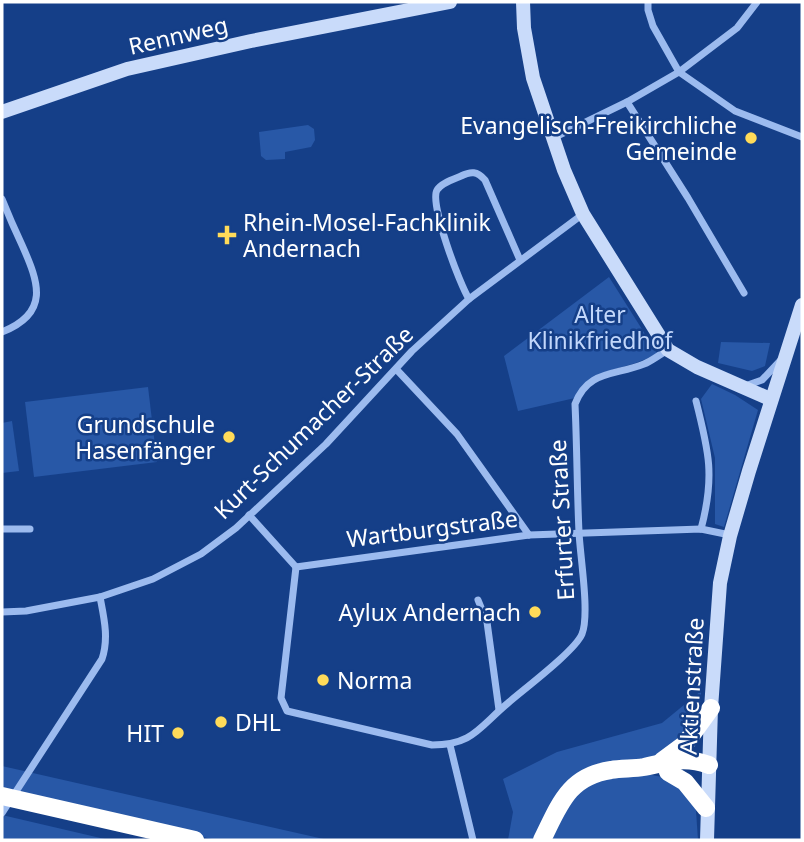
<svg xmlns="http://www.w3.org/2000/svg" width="804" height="842" font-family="'Noto Sans',sans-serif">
<rect width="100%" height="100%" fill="#153f88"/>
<!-- green -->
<g fill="#2858a7">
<path d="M308 125 314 129 315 140 311 147 285 152V159L266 160 261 156 259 132Z"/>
<path d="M609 277 657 353C631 371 587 366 575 398L518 411 504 356Z"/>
<path d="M721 342 770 343 765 366 752 371 718 363Z"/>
<path d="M712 384 735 395 758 410 724 527 715 524V458L701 399Z"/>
<path d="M148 387 157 462 34 477 25 402Z"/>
<path d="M12 421 19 471 2 473V423Z"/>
<path d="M701 691V707L689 732 657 758 595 768 537 840H508L513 812 503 779 557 752 662 723Z"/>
<path d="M2 766 328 840H216L2 791Z"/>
<path d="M611 775H652L667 778 691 796 696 811 698 840H553V832L578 789Z"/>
<path d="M2 815 109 840H2Z"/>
</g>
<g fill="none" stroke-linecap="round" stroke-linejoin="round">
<!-- street -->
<g stroke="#9cbbef" stroke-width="7">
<path d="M648 2V10L653 26 679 72 735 111 802 137"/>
<path d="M627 102 688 198 744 293"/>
<path d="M553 138 627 102 679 72 737 28 757 2"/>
<path d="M2 199C8 214 15 230 22 245 39 283 50 313 2 332"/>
<path d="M469 299C460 285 429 203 437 190 441 183 454 179 461 176 471 171 477 171 485 180L520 260"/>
<path d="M397 370 457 434 529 535"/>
<path d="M745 386 762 380 780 361"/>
<path d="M696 401C709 452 715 477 701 529"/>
<path d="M249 515 296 567"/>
<path d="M2 529H30"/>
<path d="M296 567 281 698 287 711 432 745C473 745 479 727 508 703 524 689 575 651 582 634 590 614 580 556 579 532 577 490 577 447 575 404 588 370 614 376 644 364 652 361 660 354 668 350"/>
<path d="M296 567 529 535 701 529 730 535"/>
<path d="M478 600 487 622 499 710"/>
<path d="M2 612 26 611 100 597 153 579 201 554 236 528 326 444 412 351 469 299 583 214"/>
<path d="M450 745 473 840"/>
<path d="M2 813 102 659C109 638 104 618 100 597"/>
</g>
<!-- secondary -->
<g stroke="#c9dbfa" stroke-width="14">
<path d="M523 2 524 28 533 78 564 170 583 214 668 350 697 367 770 399"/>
<path d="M2 112 127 69 251 41 450 2"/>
<path d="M707 840 711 708 720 583 730 536 749 471 802 305"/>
</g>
<!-- highway -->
<g stroke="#fff" stroke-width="18">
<path d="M662 761 685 744 711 708"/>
<path d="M668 772 685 782 706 808"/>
<path d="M2 796 195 840"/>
<path d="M542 840C559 806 568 776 611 770 622 768 633 769 644 767 668 762 684 756 709 765"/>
</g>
</g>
<!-- markers -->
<g fill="#ffdb59" stroke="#153f88" stroke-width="2.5">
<circle cx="751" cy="138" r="7"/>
<path d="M223.5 224.5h7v7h7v7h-7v7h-7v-7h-7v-7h7z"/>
<circle cx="229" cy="437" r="7"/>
<circle cx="535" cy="612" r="7"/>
<circle cx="323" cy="680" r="7"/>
<circle cx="221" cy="722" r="7"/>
<circle cx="178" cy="733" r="7"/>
</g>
<g text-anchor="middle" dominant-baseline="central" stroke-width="5" stroke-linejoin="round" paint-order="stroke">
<!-- street labels -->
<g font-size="23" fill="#fff" stroke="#153f88">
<text transform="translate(178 35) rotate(-13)">Rennweg</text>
<text transform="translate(313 422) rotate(-44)">Kurt-Schumacher-Straße</text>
<text transform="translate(561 520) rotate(-93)">Erfurter Straße</text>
<text transform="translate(432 528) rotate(-7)">Wartburgstraße</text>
<text transform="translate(691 686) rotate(-87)">Aktienstraße</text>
</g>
<!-- poi labels -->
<g font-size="23" fill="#fff" stroke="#153f88" text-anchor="end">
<text x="737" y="125">Evangelisch-Freikirchliche<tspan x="737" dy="26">Gemeinde</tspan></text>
<text x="243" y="222" text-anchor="start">Rhein-Mosel-Fachklinik<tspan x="243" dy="26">Andernach</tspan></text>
<text x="215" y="424">Grundschule<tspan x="215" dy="26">Hasenfänger</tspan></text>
<text x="521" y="612">Aylux Andernach</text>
<text x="337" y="680" text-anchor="start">Norma</text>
<text x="235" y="722" text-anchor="start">DHL</text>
<text x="164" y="733">HIT</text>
</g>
<!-- park labels -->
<g font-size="23" fill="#c2d7fb" stroke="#153f88">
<text x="600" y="314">Alter<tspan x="600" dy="26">Klinikfriedhof</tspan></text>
</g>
</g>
<!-- border -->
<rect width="804" height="842" fill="none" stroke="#ffffff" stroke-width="7"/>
</svg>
